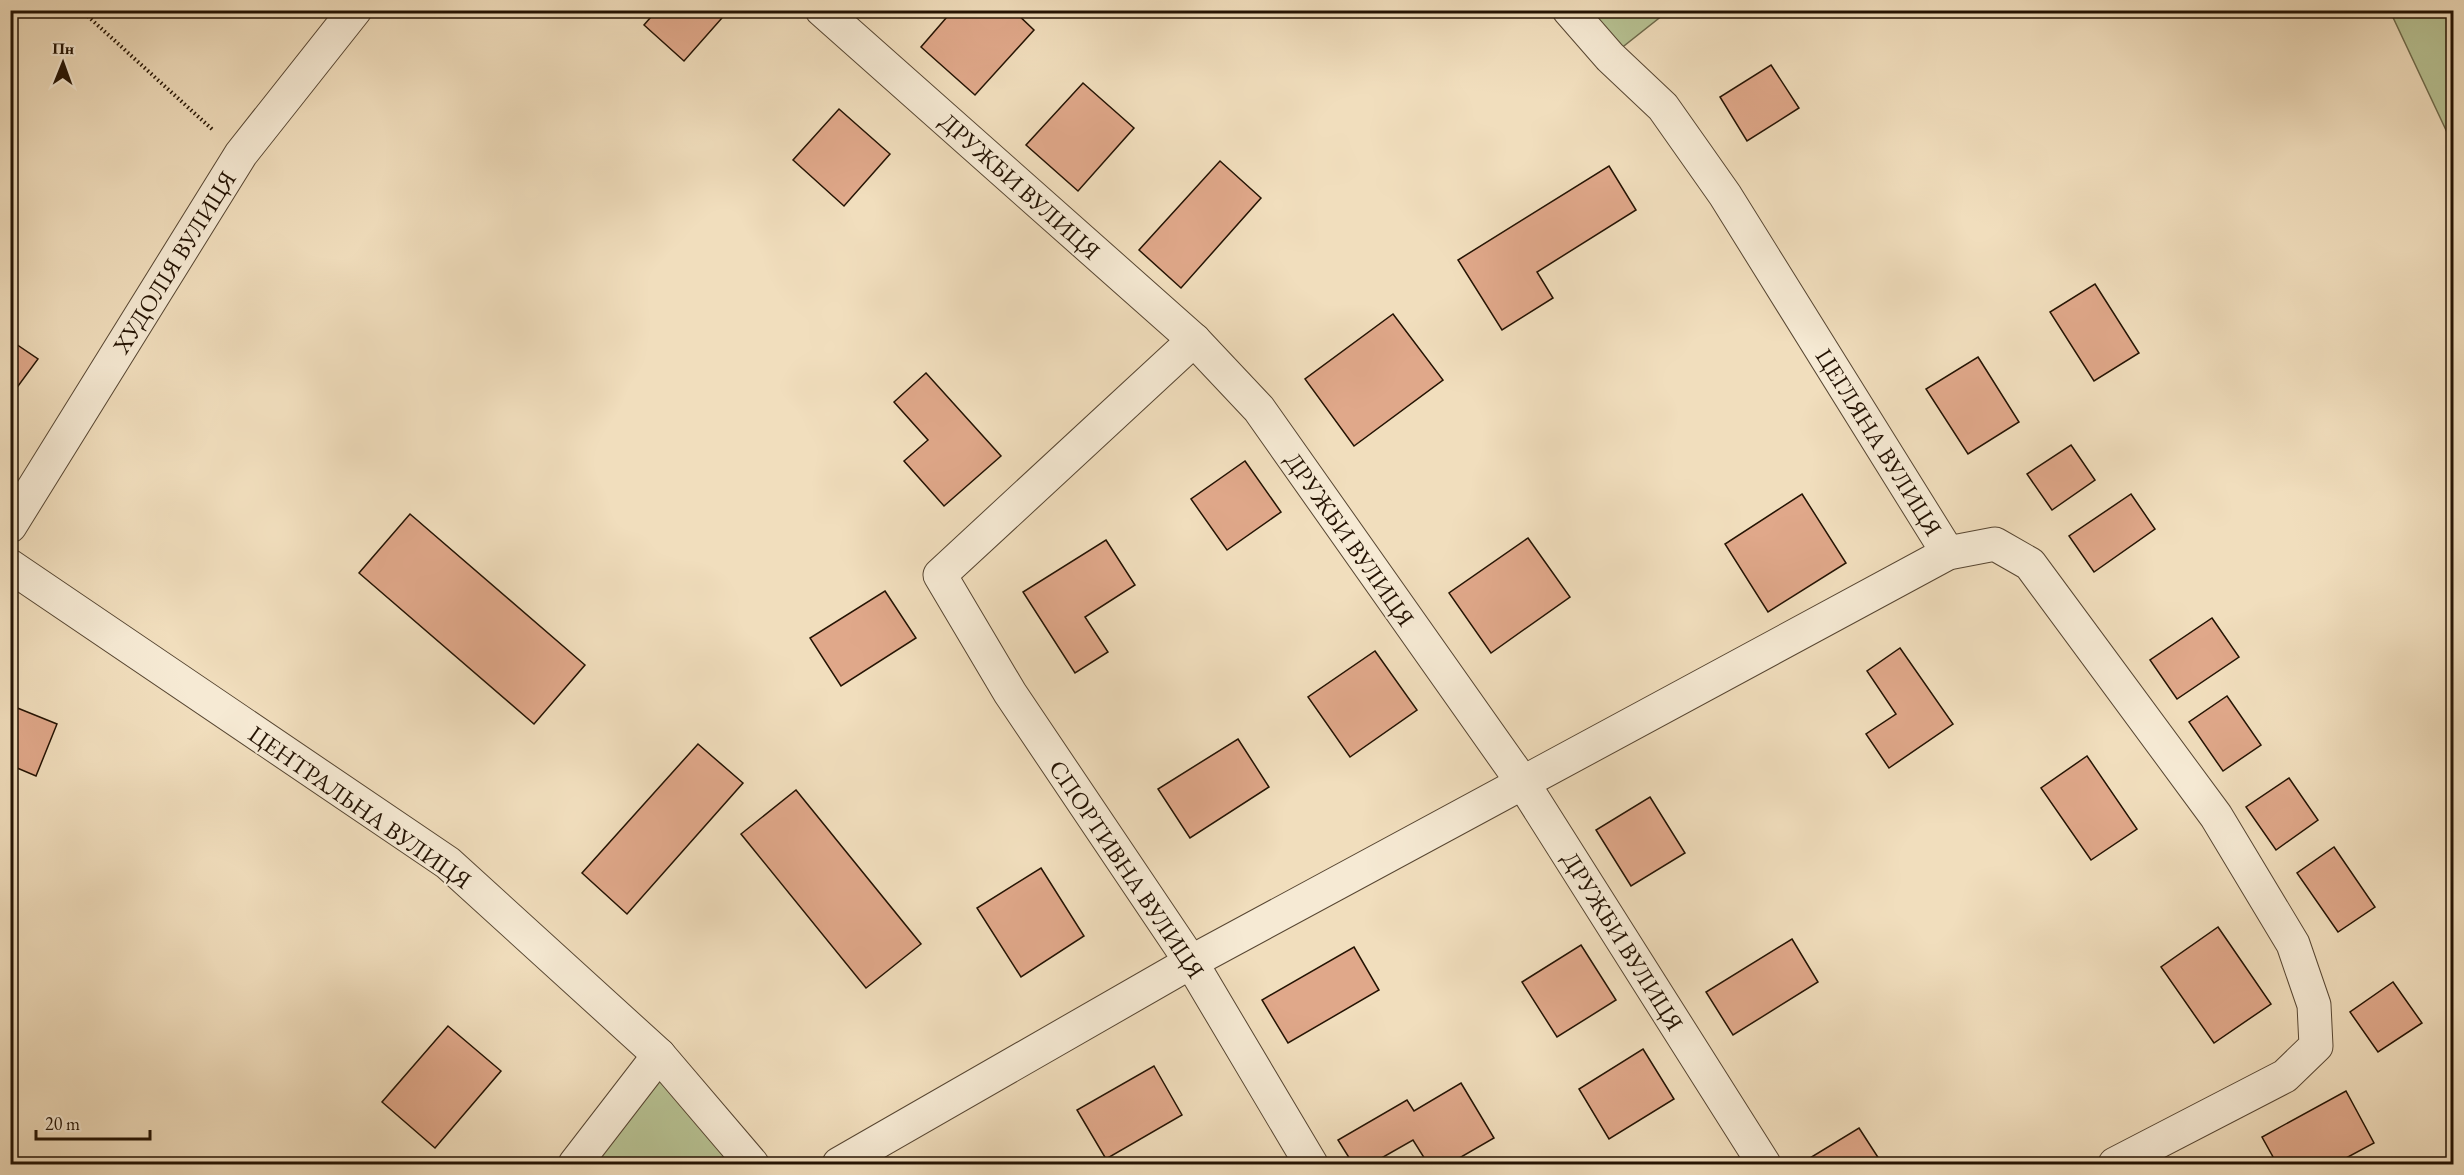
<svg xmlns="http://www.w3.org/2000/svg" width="2464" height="1175" font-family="'EB Garamond',serif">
<rect width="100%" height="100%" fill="#f1debd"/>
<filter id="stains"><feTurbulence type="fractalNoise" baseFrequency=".00333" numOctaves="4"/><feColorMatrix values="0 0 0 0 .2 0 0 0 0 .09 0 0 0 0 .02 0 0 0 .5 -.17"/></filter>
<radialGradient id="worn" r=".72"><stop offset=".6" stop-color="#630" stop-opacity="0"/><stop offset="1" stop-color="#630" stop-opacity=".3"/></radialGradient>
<!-- green -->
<g fill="#b7c293" stroke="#6e6a4b" stroke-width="1.5">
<path d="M1569 11H1668L1610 57Z"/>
<path d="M2390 11H2453V145Z"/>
<path d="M659 1055 752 1164H575Z"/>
</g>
<!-- building -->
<g fill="#e0a88a" stroke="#241303" stroke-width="1.5">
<path d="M657 10H729L684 61 644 25Z"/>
<path d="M953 10H1013L1034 30 975 95 921 47Z"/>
<path d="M1771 65 1799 108 1747 141 1720 97Z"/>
<path d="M1083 83 1134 128 1078 191 1026 145Z"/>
<path d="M839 109 890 154 844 206 793 160Z"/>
<path d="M1220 161 1261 198 1181 288 1139 250Z"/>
<path d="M1609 166 1636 210 1537 272 1553 298 1502 330 1458 260Z"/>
<path d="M2095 284 2139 353 2094 381 2050 312Z"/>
<path d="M1393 314 1443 380 1354 446 1305 379Z"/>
<path d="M10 340 38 359 10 397Z"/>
<path d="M1978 357 2019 422 1968 454 1926 389Z"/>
<path d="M926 373 1001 456 944 506 904 461 928 440 894 402Z"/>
<path d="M2071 445 2095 480 2052 510 2027 474Z"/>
<path d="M1245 461 1281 512 1227 550 1191 499Z"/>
<path d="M1802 494 1846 563 1768 612 1725 544Z"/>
<path d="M2131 494 2155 529 2094 572 2069 536Z"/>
<path d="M410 514 585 665 534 724 359 573Z"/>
<path d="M1528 538 1570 597 1491 653 1449 593Z"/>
<path d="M1106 540 1135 585 1085 617 1108 652 1075 673 1023 592Z"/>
<path d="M885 591 916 638 841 686 810 638Z"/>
<path d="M2212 618 2239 657 2177 699 2150 660Z"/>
<path d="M1900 648 1953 724 1889 768 1866 734 1896 714 1867 671Z"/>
<path d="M1375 651 1417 710 1350 757 1308 697Z"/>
<path d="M2227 696 2261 745 2223 771 2189 722Z"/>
<path d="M10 705 57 724 36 776 10 765Z"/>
<path d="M1238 739 1269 787 1190 838 1158 789Z"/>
<path d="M698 744 743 783 627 914 582 873Z"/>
<path d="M2087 756 2137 829 2091 860 2041 788Z"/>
<path d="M2289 778 2318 820 2276 850 2246 807Z"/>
<path d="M796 790 921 944 866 988 741 834Z"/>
<path d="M1650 797 1685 853 1631 886 1596 830Z"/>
<path d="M2334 847 2375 907 2338 932 2297 873Z"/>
<path d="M1041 868 1084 936 1021 977 977 908Z"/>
<path d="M2218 927 2271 1004 2214 1043 2161 967Z"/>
<path d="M1792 939 1818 982 1733 1035 1706 992Z"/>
<path d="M1581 945 1616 1000 1557 1037 1522 982Z"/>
<path d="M1354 947 1379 990 1288 1043 1262 1000Z"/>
<path d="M2393 982 2422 1023 2378 1052 2350 1012Z"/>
<path d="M448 1026 501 1071 435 1148 382 1102Z"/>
<path d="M1643 1049 1674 1099 1609 1139 1579 1089Z"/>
<path d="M1154 1066 1182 1115 1106 1159 1077 1110Z"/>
<path d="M1461 1083 1494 1138 1449 1164H1428L1413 1140 1371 1164H1353L1338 1140 1407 1100 1414 1111Z"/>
<path d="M2346 1091 2374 1143 2335 1164H2277L2262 1137Z"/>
<path d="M1859 1128 1881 1162 1877 1164H1800Z"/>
</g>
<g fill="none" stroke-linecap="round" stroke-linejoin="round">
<defs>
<g id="minor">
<path d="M822 10 1194 340 1259 409 1523 783 1764 1164"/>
<path d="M1569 10 1610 57 1663 107 1725 195 1948 553"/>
<path d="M1194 340 940 575 1010 693 1191 962 1311 1164"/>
<path d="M10 526 241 154 355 10"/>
<path d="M575 1164 659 1055"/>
<path d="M839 1164 1191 962 1948 553 1995 544 2030 564 2216 816 2293 944 2314 1005 2316 1046 2285 1076 2115 1164"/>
</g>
<path id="tertiary" d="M10 566 448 863 659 1055 752 1164"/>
</defs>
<!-- minor casing -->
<use href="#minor" stroke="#574632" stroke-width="35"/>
<!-- tertiary casing -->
<use href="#tertiary" stroke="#574632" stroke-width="35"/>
<!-- path -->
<path stroke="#241303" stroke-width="4" stroke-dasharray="1.5 3" stroke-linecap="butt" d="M81 10 214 131"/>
<!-- minor -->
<use href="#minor" stroke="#f6ead4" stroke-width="33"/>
<!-- tertiary -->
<use href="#tertiary" stroke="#f6ead4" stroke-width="33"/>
</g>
<g text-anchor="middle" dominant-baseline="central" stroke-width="4.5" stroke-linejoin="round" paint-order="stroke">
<!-- street labels -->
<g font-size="24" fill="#241303" stroke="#f6ead4">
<text transform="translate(1020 186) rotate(42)">ДРУЖБИ ВУЛИЦЯ</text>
<text transform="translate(174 262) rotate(-58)">ХУДОЛІЯ ВУЛИЦЯ</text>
<text transform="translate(1879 442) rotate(58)">ЦЕГЛЯНА ВУЛИЦЯ</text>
<text transform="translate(1350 539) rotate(55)">ДРУЖБИ ВУЛИЦЯ</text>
<text transform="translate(360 807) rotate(35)">ЦЕНТРАЛЬНА ВУЛИЦЯ</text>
<text transform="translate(1127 869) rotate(56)">СПОРТИВНА ВУЛИЦЯ</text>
<text transform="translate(1623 941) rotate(58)">ДРУЖБИ ВУЛИЦЯ</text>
</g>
</g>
<!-- margin -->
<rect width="2464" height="1175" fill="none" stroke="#f1debd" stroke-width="36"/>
<rect x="12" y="12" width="2440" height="1151" fill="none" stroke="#241303" stroke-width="3"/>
<rect x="18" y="18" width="2428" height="1139" fill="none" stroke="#241303" stroke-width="1.5"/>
<!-- north arrow -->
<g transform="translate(63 63) rotate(1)" stroke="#f6ead4" stroke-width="4.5" paint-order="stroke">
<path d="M0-4.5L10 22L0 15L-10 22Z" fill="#241303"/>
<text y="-9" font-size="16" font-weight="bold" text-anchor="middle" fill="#241303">Пн</text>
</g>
<!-- scale -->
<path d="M36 1130v9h114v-9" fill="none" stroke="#241303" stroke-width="3"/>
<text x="45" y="1130" font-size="18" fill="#241303" stroke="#f6ead4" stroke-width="4.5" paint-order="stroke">20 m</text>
<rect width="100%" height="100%" filter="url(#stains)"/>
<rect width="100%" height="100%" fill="url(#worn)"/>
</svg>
